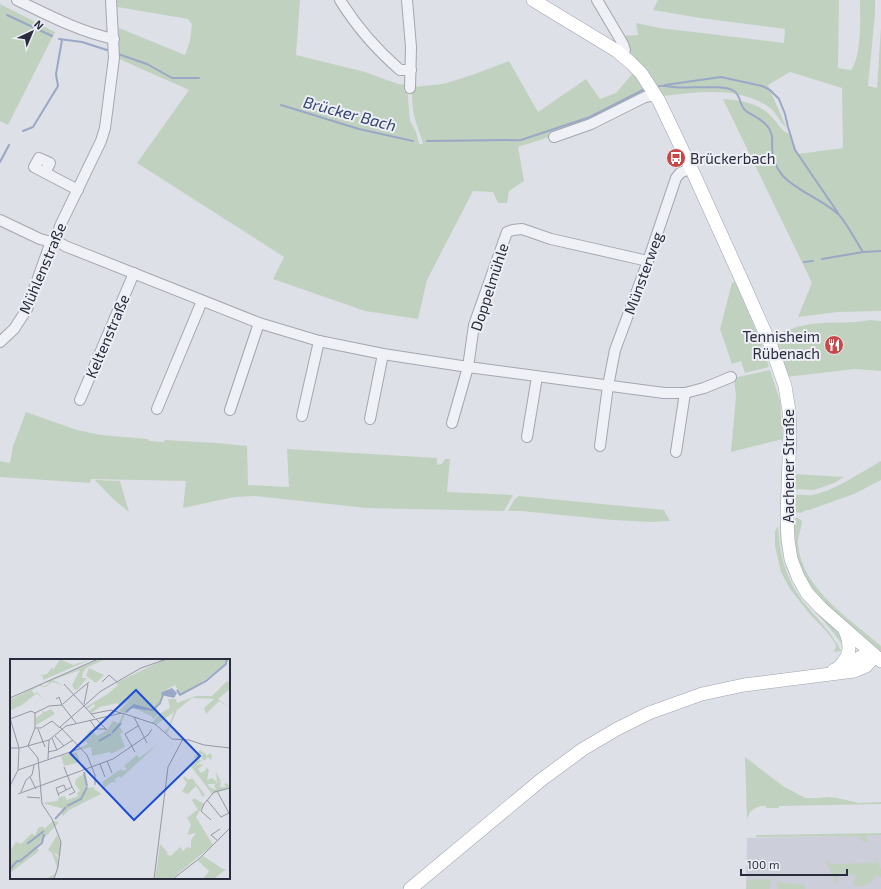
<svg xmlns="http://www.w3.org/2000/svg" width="881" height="889" font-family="'Exo 2',sans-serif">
<rect width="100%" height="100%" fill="#dee0e7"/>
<!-- built -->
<path fill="#cccfd9" d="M881 835V889H746L747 838Z"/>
<!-- green -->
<g fill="#c1d1bf">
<path d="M116 0H300L296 55 365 72 398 84 407 85 410 121 416 132 419 144H423C421 135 417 127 415 119 412 109 412 98 412 87L443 84 472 75 509 61 538 112 586 79 600 99 616 93 633 73 647 92 591 120 543 139 518 147 524 181 509 191 507 203H498L493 192 473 191 427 280 418 319 365 311 273 279 284 257 137 163 189 90 117 58 119 28 185 55 190 41 192 24 188 19 117 7Z"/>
<path d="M658 0H839L838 68 851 70C862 56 860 18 860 0H875V14L868 86 877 88 881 27V311L838 312 798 317 812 283 723 99C740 100 759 103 771 116 777 122 781 131 789 134L798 154 843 148 842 88 790 72 768 85 786 127C779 122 777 113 770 108 739 86 700 92 664 96L649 74 632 55 622 36 638 35 636 23 660 28 784 43 785 29 700 18 653 10Z"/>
<path d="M0 4 55 32 8 125 0 121Z"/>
<path d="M735 282 763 347 769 367 745 373 741 361 732 364 720 329 732 283Z"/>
<path d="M870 320 881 321V371L855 369 786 377 772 336C785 331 797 326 811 324 831 321 851 324 870 320Z"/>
<path d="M770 370 780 401 783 439 731 452 736 397 734 378Z"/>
<path d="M26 412 77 430 101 435 148 439 149 441 164 442 165 440 217 443 247 446 248 485 289 487 287 449 437 458V465L442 464 445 459H450L447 492 513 495 504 511 366 508 255 496 234 497 183 508 186 481 91 479 90 483 0 477V461L10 463 13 446Z"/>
<path d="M881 461V480L854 494 809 510H806L801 513 794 512 793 511V498L796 495C802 494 807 496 812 495 835 491 861 472 881 461Z"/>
<path d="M794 474 844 477 834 483 814 490 793 489Z"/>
<path d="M95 480 120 481 129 512 113 499Z"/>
<path d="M519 496 664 510 670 521 652 522 612 520 521 511H508L514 500Z"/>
<path d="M796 518H798L802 521C802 529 797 537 798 545 803 590 850 619 881 646V652C852 627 813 603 800 566 794 551 793 536 792 521Z"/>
<path d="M781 522 813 607 841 636 843 646C821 612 789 593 782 550 780 541 779 531 781 522Z"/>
<path d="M778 526C780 560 788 586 812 612 824 626 833 635 841 651L834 652 836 646 835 643 827 632 808 612 790 589 781 572 775 546V531Z"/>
<path d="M745 757 783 786 805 798H818L827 797 837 798 859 803 881 802V804L779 806V808H766V806C756 806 749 810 747 820Z"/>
<path d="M881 833V835L865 836 869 842H863L859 836 756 837V835Z"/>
<path d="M874 858H876L881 869V879L880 876 875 875C871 886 864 887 854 886L855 875 839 873 837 885 825 859 830 864 877 863Z"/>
<path d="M771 879 770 889H746L747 880Z"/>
<path d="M778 882 804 885 806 889H777Z"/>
</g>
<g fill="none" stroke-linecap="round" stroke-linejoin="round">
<!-- stream -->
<g stroke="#9aa8c6" stroke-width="2">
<path d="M7 15 52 36"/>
<path d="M59 39 82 42 110 51"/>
<path d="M118 54 147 64 172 78H199"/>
<path d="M665 85 721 77 762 86 770 90 779 99 785 114 788 127 795 150 838 213"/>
<path d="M659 86C664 85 668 87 674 87 687 89 724 84 734 91 741 95 739 106 746 111 755 117 768 122 771 133 773 137 772 141 772 145 772 157 775 167 783 176 798 192 822 199 838 214 845 220 857 243 863 252L881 251"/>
<path d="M281 105 359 129 413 141"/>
<path d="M23 131 33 127 58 86 56 74 62 40"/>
<path d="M427 141 521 140 590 117 643 90"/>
<path d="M0 162 9 145"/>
<path d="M822 259 863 252"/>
<path d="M804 262 813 261"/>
</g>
<defs>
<g id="minor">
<path d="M17 0C48 15 80 32 114 39"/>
<path d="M340 0C356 26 377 50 400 70H411"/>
<path d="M407 0 411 47 410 88"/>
<path d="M597 0 623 44 625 50 621 55"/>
<path d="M554 137 591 124 645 97 655 95"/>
<path d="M45 173 50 163 39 158 34 167 78 190"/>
<path d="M0 220 40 239 48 241H57L65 246 259 323 319 341 383 354 468 367 664 393H685L704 388 731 377"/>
<path d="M57 241V237L60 226 101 141 105 128 114 58 111 0"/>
<path d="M0 342 14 329 27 309 49 247 57 241"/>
<path d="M80 400 134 273"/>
<path d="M157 409 202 301"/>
<path d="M230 410 259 323"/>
<path d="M302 416 319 341"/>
<path d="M370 419 383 354"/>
<path d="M452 423 468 367 474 325 507 232 513 230 522 229 551 239 648 261"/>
<path d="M527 437 537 377"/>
<path d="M600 446 608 386 615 350 648 261 676 178 680 173 691 168"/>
<path d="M676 452 685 393"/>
</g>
<g id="major">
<path d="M533 0 617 51 631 63 641 73 659 101 691 168 744 285 771 346 785 386 789 411 790 432 787 517 788 540 791 559 798 577 807 593 821 608 881 661"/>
<path d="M840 666C851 655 851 645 845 630"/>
<path d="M834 670 863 656H875"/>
<path d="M410 889 541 780 583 749 617 729 649 713 702 694 744 685 854 671 866 666 875 656"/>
</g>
</defs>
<!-- minor casing -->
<use href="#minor" stroke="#a4a6b1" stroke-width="12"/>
<!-- major casing -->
<use href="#major" stroke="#9ea3b2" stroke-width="14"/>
<!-- minor -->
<use href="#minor" stroke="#f0f1f6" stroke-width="10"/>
<!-- major -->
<use href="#major" stroke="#fff" stroke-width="13"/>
</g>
<!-- icons -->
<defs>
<symbol id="bus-disc" viewBox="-11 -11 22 22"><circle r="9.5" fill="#c94746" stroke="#edeff5"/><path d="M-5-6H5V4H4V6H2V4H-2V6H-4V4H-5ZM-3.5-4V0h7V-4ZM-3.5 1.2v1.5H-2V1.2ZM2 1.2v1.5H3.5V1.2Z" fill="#fff"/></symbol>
<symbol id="restaurant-disc" viewBox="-11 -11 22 22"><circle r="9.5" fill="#c94746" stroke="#edeff5"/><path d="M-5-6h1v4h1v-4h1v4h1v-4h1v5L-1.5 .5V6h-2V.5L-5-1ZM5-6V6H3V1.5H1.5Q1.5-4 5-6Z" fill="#fff"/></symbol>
</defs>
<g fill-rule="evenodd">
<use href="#bus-disc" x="665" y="147" width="22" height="22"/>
<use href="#restaurant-disc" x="823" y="334" width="22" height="22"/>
</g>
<g text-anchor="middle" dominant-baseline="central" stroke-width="4" stroke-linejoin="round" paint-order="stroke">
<!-- poi labels -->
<g font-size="15" fill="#282c3d" stroke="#edeff5" text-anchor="start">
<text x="690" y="158">Brückerbach</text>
<text x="820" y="336" text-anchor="end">Tennisheim<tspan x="820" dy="17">Rübenach</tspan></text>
</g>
<!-- street labels -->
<g font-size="15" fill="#282c3d" stroke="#edeff5">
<text transform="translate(42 268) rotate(-67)">Mühlenstraße</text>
<text transform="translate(643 273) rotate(-70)">Münsterweg</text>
<text transform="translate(489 287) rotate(-72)">Doppelmühle</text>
<text transform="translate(107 336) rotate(-67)">Keltenstraße</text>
<text transform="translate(788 466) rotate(-90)">Aachener Straße</text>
</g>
<!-- water labels -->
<g font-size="16" font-style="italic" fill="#334570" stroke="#edeff5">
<text transform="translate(350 113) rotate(15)">Brücker Bach</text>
</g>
</g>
<!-- overview -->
<g transform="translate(10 659)">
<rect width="220" height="220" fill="#dee0e7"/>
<path d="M50 0 63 6 82 0 33 21V17H28L37 15 42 9 44 10ZM90 0H96L76 9 69 20 73 14 72 19H77L68 30 65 31 62 26 70 11 43 21 53 26 42 23 36 28 29 27 22 31 24 35 27 33 29 35 36 44 27 34 12 46 1 51 0 48V41L33 24 32 28 35 27 40 24 35 23ZM150 0H217L215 7 178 32 170 36 165 26 152 33 151 45 146 48 149 54 143 60 141 57 122 48 117 54 109 52 121 40 110 48 108 44 90 48 81 54 79 52 85 47 84 45 77 50 76 48 99 34 108 26 106 24 151 2ZM79 9 94 16 86 24 76 17ZM217 22 220 23V30L208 40 220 49 209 42 196 55 194 49 204 40 182 39 167 51 157 75 154 72 158 69 164 53 146 66 142 64 149 55 160 49 158 40H166L167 44 186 37H202ZM41 50 45 55 26 66V59L33 54 32 51 35 53ZM113 54 115 55 110 68 113 73 110 75 115 88 101 95 100 93 82 97 81 88 73 90 71 88 78 85 76 82 69 86 81 70 87 77 97 71 103 62 109 64ZM148 85 111 119 109 117 104 121 107 123H102L89 133 91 135 59 151 53 157 51 154 54 150 32 144 47 142 49 138 55 137 57 141 68 137 67 134 70 132 65 125 66 120 74 115 78 129 84 128 85 131 89 133 94 128 92 123 111 110 114 112 117 110 114 107 127 96 129 99ZM190 91 196 95 197 97 200 94 202 97 201 102 198 98 194 102 191 98 194 94 186 99H189L195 106 191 102 185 107 190 105 191 106 193 105V106L188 110 191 114 196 111V108L199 111 197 121 202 119 207 123 206 113 210 121 215 119 205 125H198L202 133 200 128 206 131 204 126 211 122 210 128H216L214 125 217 124 220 129 202 135 180 106 181 104 185 110 182 104 185 103 187 100 184 99ZM67 93 70 103 54 107 51 97ZM174 117 179 121 182 119 195 136 193 138 186 127 178 135 172 133 177 124 173 119ZM184 139 194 145 186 158 203 186 161 220H145L150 185 158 194 156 195 161 197 170 188 173 192 177 188 181 189V181L186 174 177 176 181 166 177 159 187 151 189 153 182 141ZM43 162 49 163 26 188 29 192 0 214V192L6 183 11 185 22 174 25 177 28 169 33 167 34 170ZM47 176 51 184 50 198 44 193 49 201 48 210 44 219 35 220 45 215 47 209 42 194 38 191ZM193 197 213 210H216L204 220H193L199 212 188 202Z" fill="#c1d1bf"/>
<path d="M162 29 167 34 164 39 151 36 152 33Z" fill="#9aa8c6"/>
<path fill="none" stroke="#9aa8c6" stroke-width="2" d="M167 31 170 36 196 22 216 5 217 0M118 51 124 46 138 50M116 53 122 48 143 51 150 44 153 36M102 74 111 64M89 82 101 75M74 113 77 127M57 147 71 140 77 128M45 160 56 148M17 185 34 172M0 210 7 202H10L32 184 34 175"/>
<path fill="none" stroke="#9598a3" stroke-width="1" d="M92 23 99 16 107 23M54 25 85 59M62 37 79 23M0 39 88 0M46 40 49 38 52 46M53 45 62 37M74 45 78 25M25 54 39 47 52 46 66 64M81 55 101 51 111 54M124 58 137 84M0 59 9 89M0 60 21 52 25 54V69L18 87M86 60 97 71M80 61 86 70H96M25 69H31L42 62 50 69M28 70 35 88M45 77 54 87M42 79 47 91M18 87 28 99 32 145 42 160 51 183 48 208 44 220M0 89H10L39 81 56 67 112 54 145 65 162 80 179 81 194 86 220 89M38 93 47 91 63 81M125 93 115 75 128 67M38 100 39 81M97 102 102 114M90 105 95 118M8 111 72 89M20 118 26 130M85 126V116L77 96 50 68 91 32 131 9 157 0M0 127 8 111 9 89M207 132 220 156M11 133 16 121 22 116 24 106M8 135 103 100 138 76 142 70M48 135 62 128 54 108M59 136 65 133 62 128M49 137 46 129 54 126 56 131M17 138 30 139M197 141 211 158 219 154M201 161 191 152 194 145 204 133 220 129M208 182 201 176 210 170M164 219 190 199 220 169M144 220 158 108 173 80"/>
<path fill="#1d4ed8" fill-opacity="0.15" stroke="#1d4ed8" stroke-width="2" d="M126 31 190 97 124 161 60 94Z"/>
<rect width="220" height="220" fill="none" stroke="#282c3d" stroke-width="2"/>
</g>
<!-- north arrow -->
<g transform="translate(32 32) rotate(44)" stroke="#edeff5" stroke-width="3" paint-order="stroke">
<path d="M0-3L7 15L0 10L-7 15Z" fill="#282c3d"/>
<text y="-6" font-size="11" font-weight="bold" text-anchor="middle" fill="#282c3d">N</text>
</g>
<!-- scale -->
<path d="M741 869v6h106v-6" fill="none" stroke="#282c3d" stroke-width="2"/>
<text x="747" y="869" font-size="12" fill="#282c3d" stroke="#edeff5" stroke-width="3" paint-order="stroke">100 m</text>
</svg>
